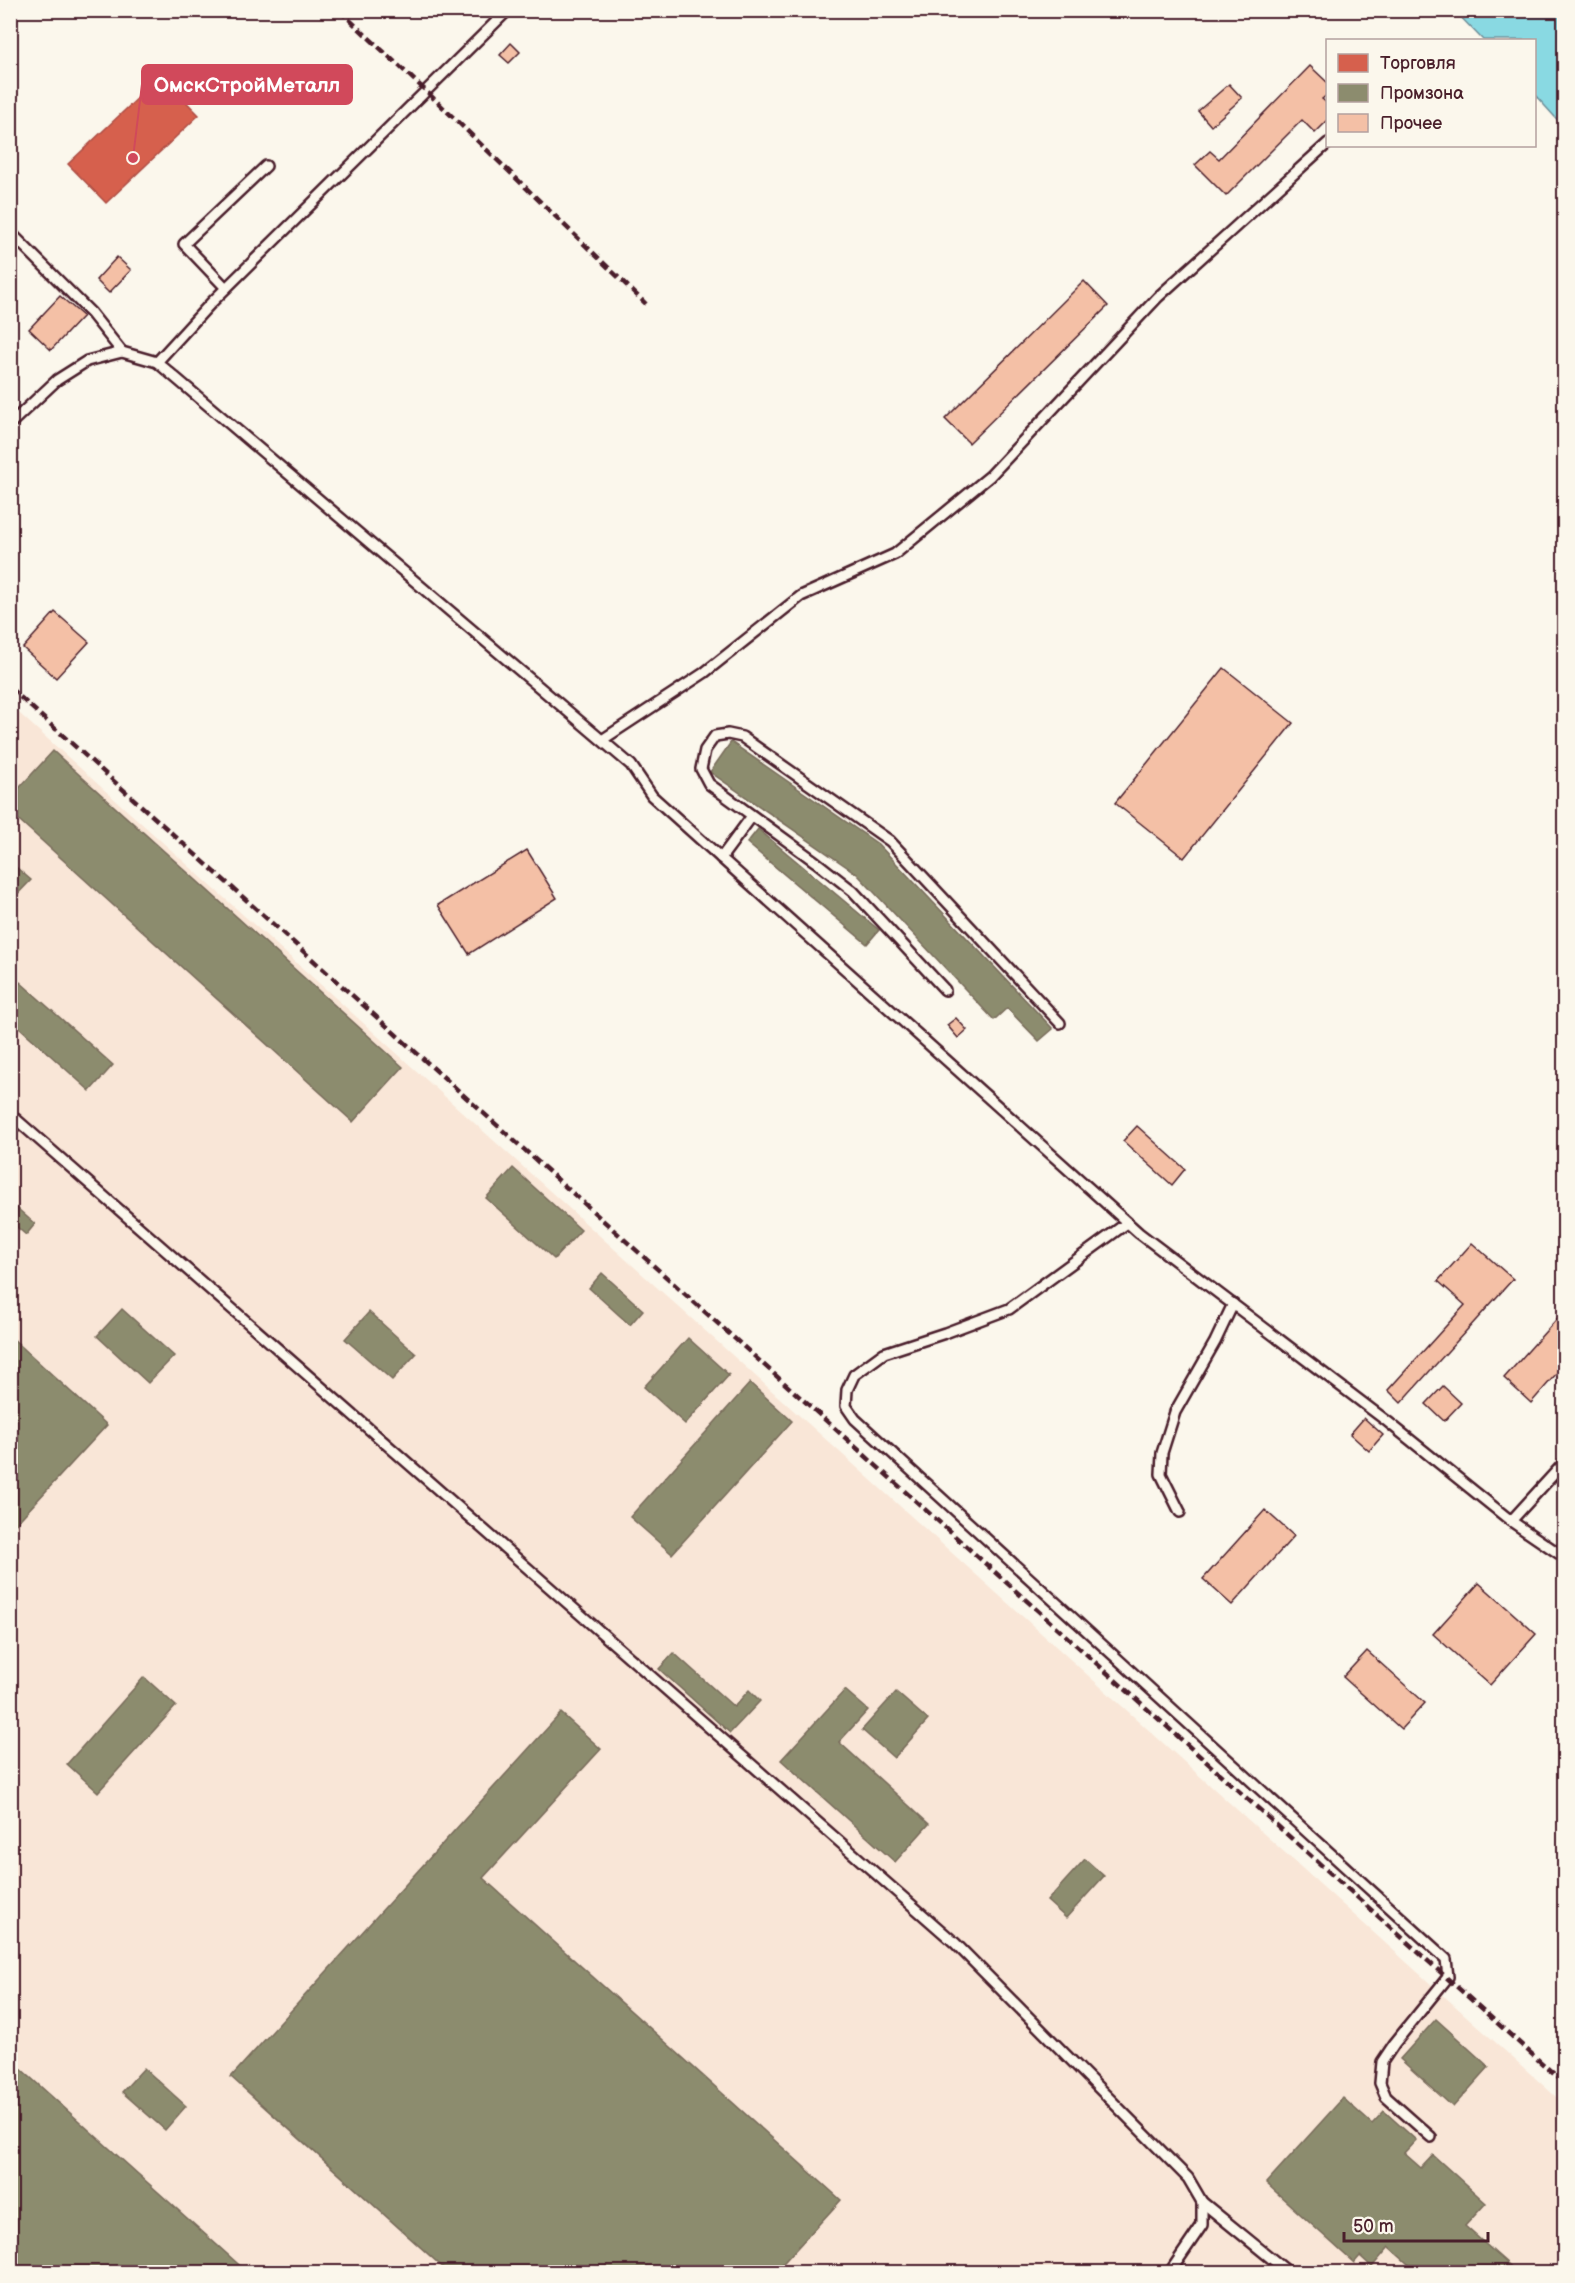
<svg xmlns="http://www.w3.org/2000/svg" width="1575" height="2283" font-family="'Balsamiq Sans',sans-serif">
<rect width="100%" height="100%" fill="#fbf7ec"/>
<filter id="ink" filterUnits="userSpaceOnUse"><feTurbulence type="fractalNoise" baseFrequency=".0167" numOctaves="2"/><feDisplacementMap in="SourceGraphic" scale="12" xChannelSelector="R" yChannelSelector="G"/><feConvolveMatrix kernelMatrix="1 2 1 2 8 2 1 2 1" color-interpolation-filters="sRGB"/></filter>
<g filter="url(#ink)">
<!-- built -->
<path fill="#f9e6d7" d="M10 705 1564 2104V2272H11Z"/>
<!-- water -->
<path fill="#89d9e2" stroke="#708f99" stroke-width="1.5" d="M1455 11H1564V127L1535 95 1534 40H1483Z"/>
<!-- shops -->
<path fill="#d6604d" stroke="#ac4c43" stroke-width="1.5" d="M161 76 199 115 106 203 68 164Z"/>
<!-- industry -->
<g fill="#8c8c6e" stroke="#786b5a" stroke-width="1.5">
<path d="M731 742 878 844 1053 1029 1039 1041 1007 1008 994 1020 857 874 710 772Z"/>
<path d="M53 751 403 1067 353 1122 10 812V798Z"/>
<path d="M758 829 879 930 867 944 747 843Z"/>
<path d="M10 862 31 880 10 902Z"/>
<path d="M20 982 113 1065 90 1091 10 1019V992Z"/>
<path d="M513 1168 581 1230 554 1259 486 1198Z"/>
<path d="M10 1202 35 1224 26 1235 10 1221Z"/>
<path d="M602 1273 643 1310 630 1325 589 1288Z"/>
<path d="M122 1309 174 1356 148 1383 97 1336Z"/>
<path d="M369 1312 416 1354 392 1380 345 1339Z"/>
<path d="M10 1336 107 1425 10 1530Z"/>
<path d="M688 1338 729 1375 685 1424 644 1387Z"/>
<path d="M750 1383 792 1421 672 1554 630 1517Z"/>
<path d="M674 1653 734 1707 749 1690 760 1701 730 1733 659 1669Z"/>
<path d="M144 1677 176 1706 98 1792 67 1764Z"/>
<path d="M845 1690 868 1710 839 1742 929 1824 895 1862 781 1760Z"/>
<path d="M896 1692 928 1720 894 1758 862 1730Z"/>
<path d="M561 1713 601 1749 483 1878 841 2200 775 2272H448L231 2077Z"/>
<path d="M1085 1859 1104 1876 1066 1918 1047 1901Z"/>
<path d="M1436 2019 1489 2067 1453 2107 1400 2059Z"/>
<path d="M10 2059 247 2272H10Z"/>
<path d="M144 2068 186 2106 165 2130 122 2092Z"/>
<path d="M1343 2098 1372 2124 1384 2111 1416 2140 1404 2153 1421 2168 1433 2155 1486 2203 1465 2226 1517 2272H1417L1389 2247 1372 2267 1360 2256 1354 2263 1266 2183Z"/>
</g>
<!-- building -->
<g fill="#f4c0a6" stroke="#4a1f2b" stroke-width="1.5">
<path d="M511 43 520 52 509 63 500 55Z"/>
<path d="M1310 66 1328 83V94L1322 99 1328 104V120L1315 133 1302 120 1226 196 1195 165 1210 151 1219 159Z"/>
<path d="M1229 84 1242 98 1211 126 1198 111Z"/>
<path d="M117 257 131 270 109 293 96 280Z"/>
<path d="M1084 281 1108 306 969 443 945 419Z"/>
<path d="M60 296 83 316 51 350 29 329Z"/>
<path d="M55 612 89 642 56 678 23 648Z"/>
<path d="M1224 668 1293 723 1184 858 1115 803Z"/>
<path d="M527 850 557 898 469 954 438 905Z"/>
<path d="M956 1018 967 1030 958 1038 947 1025Z"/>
<path d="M1137 1126 1185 1169 1172 1185 1123 1141Z"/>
<path d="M1472 1243 1513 1279 1401 1403 1388 1390 1465 1305 1438 1281Z"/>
<path d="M1564 1311V1365L1531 1403 1504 1378Z"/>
<path d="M1443 1386 1461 1403 1444 1421 1426 1404Z"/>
<path d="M1364 1418 1383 1435 1369 1451 1350 1434Z"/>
<path d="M1265 1510 1294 1536 1232 1605 1203 1579Z"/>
<path d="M1479 1583 1536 1634 1490 1685 1433 1634Z"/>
<path d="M1367 1651 1425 1703 1401 1729 1343 1677Z"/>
</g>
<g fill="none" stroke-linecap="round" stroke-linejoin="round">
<defs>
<g id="lane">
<path d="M10 232 91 313 122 352"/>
<path d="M226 288 184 244 266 166"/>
<path d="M157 362 211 303 508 10"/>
<path d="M10 424 57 380 87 361 122 352 157 362 631 765 652 796 1139 1233 1388 1422 1511 1521 1564 1557"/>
<path d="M602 740 704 673 801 596 895 554 990 476 1158 297 1328 143"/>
<path d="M721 858 752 816"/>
<path d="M945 990 853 891 816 862 709 784 701 769 705 750 715 736 728 734 742 737 890 841 1060 1023"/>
<path d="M10 1114 955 1943 1188 2178 1202 2202V2225L1170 2272"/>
<path d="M1127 1223 1009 1309 945 1333 884 1353 854 1375 847 1390 846 1406 855 1419 1446 1959 1448 1977 1394 2044 1382 2062 1380 2083 1386 2097 1431 2137"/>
<path d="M1180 1512 1161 1474 1162 1453 1175 1412 1215 1342 1233 1304"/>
<path d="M1511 1521 1564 1463"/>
<path d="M1202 2202 1288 2272"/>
</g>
</defs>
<!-- lane casing -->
<use href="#lane" stroke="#4a1f2b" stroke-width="14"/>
<!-- lane -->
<use href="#lane" stroke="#fbf7ec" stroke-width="9"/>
<!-- rail -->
<g stroke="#4a1f2b" stroke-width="4.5" stroke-dasharray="9 4.5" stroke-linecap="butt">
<path d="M339 10 426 91 646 304"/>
<path d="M10 688 1564 2083"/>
</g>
</g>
</g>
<!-- callouts -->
<path fill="none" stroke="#d1495b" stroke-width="2" d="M133 158L142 84"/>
<circle fill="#d1495b" stroke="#fbf7ec" stroke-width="2" cx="133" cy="158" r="6"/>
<rect fill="#d1495b" stroke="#d1495b" stroke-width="2" x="142" y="65" width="210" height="39" rx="6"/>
<g font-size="21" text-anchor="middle" font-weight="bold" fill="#fff">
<text x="247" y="92">ОмскСтройМеталл</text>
</g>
<!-- margin -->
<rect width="1575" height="2283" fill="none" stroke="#fbf7ec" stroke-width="36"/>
<rect x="18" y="18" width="1539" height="2247" fill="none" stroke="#4a1f2b" stroke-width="2" filter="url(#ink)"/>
<!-- legend -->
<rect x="1326" y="39" width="210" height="108" fill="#fbf7ec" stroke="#b4a19f" stroke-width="1.5"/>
<rect x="1338" y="54" width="30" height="18" fill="#d6604d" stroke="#b4a19f" stroke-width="1.5"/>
<text x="1380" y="69" font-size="18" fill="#4a1f2b">Торговля</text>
<rect x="1338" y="84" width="30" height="18" fill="#8c8c6e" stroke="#b4a19f" stroke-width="1.5"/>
<text x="1380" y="99" font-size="18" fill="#4a1f2b">Промзона</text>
<rect x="1338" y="114" width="30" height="18" fill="#f4c0a6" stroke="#b4a19f" stroke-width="1.5"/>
<text x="1380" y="129" font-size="18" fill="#4a1f2b">Прочее</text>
<!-- scale -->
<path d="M1344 2232v9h144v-9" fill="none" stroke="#4a1f2b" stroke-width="3"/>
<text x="1353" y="2232" font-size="18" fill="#4a1f2b" stroke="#fbf7ec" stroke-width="4.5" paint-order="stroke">50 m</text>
</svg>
